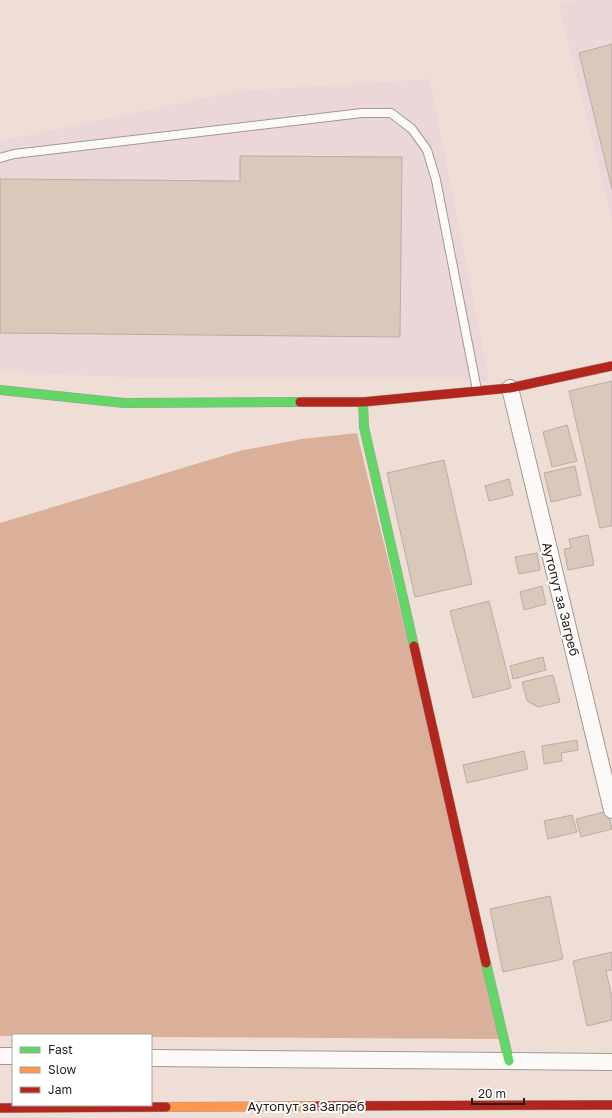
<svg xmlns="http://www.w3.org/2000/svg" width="612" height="1118" font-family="'Golos Text',sans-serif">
<rect width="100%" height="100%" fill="#eeded6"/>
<!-- industrial -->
<g fill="#ebd6d8">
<path d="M578 0H612V221L559 4Z"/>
<path d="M430 79 489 380 139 378 0 371V141L238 91Z"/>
</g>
<!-- forest -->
<path fill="#dbb09b" d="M357 433 505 1039 151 1037V1035L0 1036V523L239 451 302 439Z"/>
<!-- building -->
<g fill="#dac8bb" stroke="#b9ada6">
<path d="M612 44V189L579 53Z"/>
<path d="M240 156 402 157 400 337 0 333V179L240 181Z"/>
<path d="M612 381V526L600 528 569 391Z"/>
<path d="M567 425 577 461 552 467 543 432Z"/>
<path d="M444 460 472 584 415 597 387 473Z"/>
<path d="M575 466 581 495 551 502 544 473Z"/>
<path d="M509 479 513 495 489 501 485 486Z"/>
<path d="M588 535 594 565 568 570 564 549 571 548 569 539Z"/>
<path d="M537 553 540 570 519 574 515 557Z"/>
<path d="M542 586 546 604 524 610 520 592Z"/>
<path d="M489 601 511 688 473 698 450 611Z"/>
<path d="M543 657 546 670 513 679 510 666Z"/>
<path d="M553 675 560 702 538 707 527 701 522 682Z"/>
<path d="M577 740 578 750 561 753 562 761 544 764 542 746Z"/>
<path d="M524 751 528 769 467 783 463 765Z"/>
<path d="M608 811 612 829 581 837 576 819Z"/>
<path d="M572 815 577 832 548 839 544 821Z"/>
<path d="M550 896 563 959 503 972 490 909Z"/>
<path d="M612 952V970L606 971 612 997V1020L587 1026 573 961Z"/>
</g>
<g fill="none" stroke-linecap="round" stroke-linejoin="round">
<defs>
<path id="lane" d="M0 158 14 154 362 113H391L412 129 427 150 436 180 477 390"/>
<g id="street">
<path d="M510 388 612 810"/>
<path d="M0 1056H13"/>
<path d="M151 1058 612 1062"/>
</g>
<g id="fast">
<path d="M0 390 124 403 300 402"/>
<path d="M363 402 364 427 414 646"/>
<path d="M486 963 509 1061"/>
</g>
<path id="slow" d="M166 1107 318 1106"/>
<g id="jam">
<path d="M300 402H363L510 388 612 366"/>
<path d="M414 646 486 963"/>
<path d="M318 1106 612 1105"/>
<path d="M0 1108 166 1107"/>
</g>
</defs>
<!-- lane casing -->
<use href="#lane" stroke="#a49891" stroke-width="10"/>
<!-- street casing -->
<use href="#street" stroke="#a49891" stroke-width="18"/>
<!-- fast casing -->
<use href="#fast" stroke="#a49891" stroke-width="10"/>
<!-- slow casing -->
<use href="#slow" stroke="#a49891" stroke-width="10"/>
<!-- jam casing -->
<use href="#jam" stroke="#a49891" stroke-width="10"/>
<!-- lane -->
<use href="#lane" stroke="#fcfaf9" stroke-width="8"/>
<!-- street -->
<use href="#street" stroke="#fcfaf9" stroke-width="16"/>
<!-- fast -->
<use href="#fast" stroke="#63d668" stroke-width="9"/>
<!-- slow -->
<use href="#slow" stroke="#ff974d" stroke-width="9"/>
<!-- jam -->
<use href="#jam" stroke="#b3261e" stroke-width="9"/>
</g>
<g text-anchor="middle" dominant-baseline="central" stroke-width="4" stroke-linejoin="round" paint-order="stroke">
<!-- street labels -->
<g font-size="13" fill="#261c17" stroke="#fff">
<text transform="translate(561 599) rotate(76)">Аутопут за Загреб</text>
<text x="306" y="1106">Аутопут за Загреб</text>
</g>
</g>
<!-- legend -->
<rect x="12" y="1034" width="140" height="72" fill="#ffffff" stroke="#a8a4a2"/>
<rect x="20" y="1047" width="20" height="6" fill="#63d668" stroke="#a8a4a2"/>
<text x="48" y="1054" font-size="12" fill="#261c17">Fast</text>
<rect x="20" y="1067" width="20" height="6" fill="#ff974d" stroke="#a8a4a2"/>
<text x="48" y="1074" font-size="12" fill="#261c17">Slow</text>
<rect x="20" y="1087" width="20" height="6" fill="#b3261e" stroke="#a8a4a2"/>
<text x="48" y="1094" font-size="12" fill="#261c17">Jam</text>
<!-- scale -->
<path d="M472 1098v6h52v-6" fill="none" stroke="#261c17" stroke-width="2"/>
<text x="478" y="1098" font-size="12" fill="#261c17" stroke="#ffffff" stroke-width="3" paint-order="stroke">20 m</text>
</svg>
